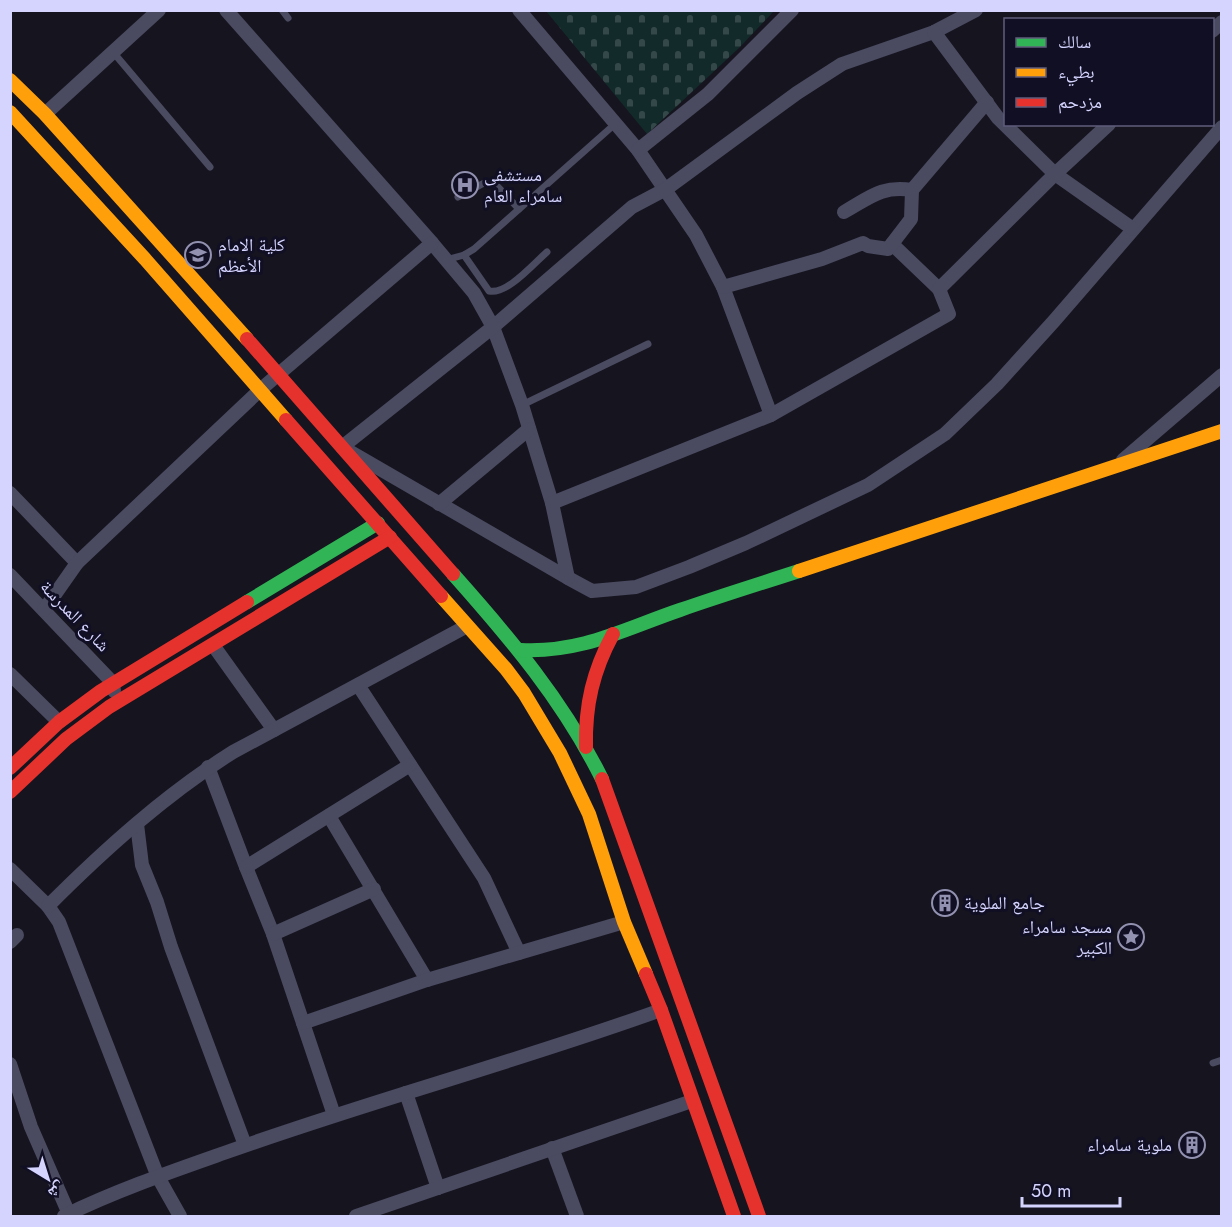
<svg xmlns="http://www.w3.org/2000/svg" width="1232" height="1227" font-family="Jost,'Noto Naskh Arabic',sans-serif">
<defs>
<pattern id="cemetery-stones" width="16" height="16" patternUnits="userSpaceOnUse" patternTransform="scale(1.5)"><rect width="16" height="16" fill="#122a29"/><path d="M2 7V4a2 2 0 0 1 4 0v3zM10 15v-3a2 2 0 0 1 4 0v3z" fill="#344849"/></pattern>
</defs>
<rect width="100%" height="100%" fill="#15141f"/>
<!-- cemetery -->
<path fill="url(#cemetery-stones)" d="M546 11H774L740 47 647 134Z"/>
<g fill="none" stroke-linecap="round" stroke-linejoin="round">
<!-- lane -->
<g stroke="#4a4a60" stroke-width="7">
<path d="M282 10 288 18"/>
<path d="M113 52 210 167"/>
<path d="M458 197 484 183 495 184 519 209"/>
<path d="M464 255 489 291C507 295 533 264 547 252"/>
<path d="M446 260 464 255 474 249 615 124"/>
<path d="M522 405 648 344"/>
<path d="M1213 1063 1222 1060"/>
</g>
<!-- street -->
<g stroke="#4a4a60" stroke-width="14">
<path d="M226 10 432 243 474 293 493 327 522 405 552 503"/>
<path d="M519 10 638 150 696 235 723 287 771 415"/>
<path d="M976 10 934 32 842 64 797 93 666 189 632 207 493 327 342 447 568 578 592 591 636 587 689 567 746 543 868 485 945 434 997 384 1054 321 1222 127"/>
<path d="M1212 31 1222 22"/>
<path d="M934 32 998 118 1055 174 1133 229"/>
<path d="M45 114 159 10"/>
<path d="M638 150 708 94 792 10"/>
<path d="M844 212C869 198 882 185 912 190"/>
<path d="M892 244 939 289"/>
<path d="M723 287 822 259 863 243 868 246 888 249 911 219 912 190 987 102"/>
<path d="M1123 460 1222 375"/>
<path d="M10 493 77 563"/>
<path d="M439 504 529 429"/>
<path d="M10 575 113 683 114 691"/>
<path d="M568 578 552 503 771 415 949 314 939 289 1055 174 1109 124"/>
<path d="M44 610 77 563 260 390 432 243"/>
<path d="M213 645 274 730"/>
<path d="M10 674 59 722"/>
<path d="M358 685 484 878 519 953"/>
<path d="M208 767 246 867 273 934 334 1115"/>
<path d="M329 816 427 980"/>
<path d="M137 824 142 865 157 902 171 947 245 1145"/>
<path d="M246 867 410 765"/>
<path d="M10 869 48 906 59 922 158 1177 180 1216"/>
<path d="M48 906C105 849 165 795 233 752L467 626"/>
<path d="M273 934 374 889"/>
<path d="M10 942 17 935"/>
<path d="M303 1023 427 980 624 922"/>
<path d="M10 1064 31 1127 69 1214"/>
<path d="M406 1093 438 1188"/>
<path d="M552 1148 577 1216"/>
<path d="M64 1216C115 1191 170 1172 224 1153 369 1101 517 1062 661 1010"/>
<path d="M356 1216 692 1101"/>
</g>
<!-- fast -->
<g stroke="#30b455" stroke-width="14">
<path d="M453 574C510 638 564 702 602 779"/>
<path d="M247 602 378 523"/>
<path d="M521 650C582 653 624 629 680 610 720 596 759 584 799 571"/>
</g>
<!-- slow -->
<g stroke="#ff9f0a" stroke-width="14">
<path d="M10 80 45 114 247 339"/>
<path d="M10 112 145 259 286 420"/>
<path d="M799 571 1222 431"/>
<path d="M441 596 506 669 524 693 560 753 589 814 624 922 646 974"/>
</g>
<!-- jam -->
<g stroke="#e5322d" stroke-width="14">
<path d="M247 339 453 574"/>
<path d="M286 420 441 596"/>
<path d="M586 747C585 705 593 671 613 634"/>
<path d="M10 768 59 722 101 691 247 602"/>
<path d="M602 779 759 1216"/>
<path d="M10 792 66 739 109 707 390 537"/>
<path d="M646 974 661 1010 734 1216"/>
</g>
</g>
<!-- icons -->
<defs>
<symbol id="hospital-ring" viewBox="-11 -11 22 22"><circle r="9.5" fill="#110f24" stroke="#9291b0" stroke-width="1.5"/><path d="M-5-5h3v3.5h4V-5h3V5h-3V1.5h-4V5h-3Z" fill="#9291b0"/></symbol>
<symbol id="university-ring" viewBox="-11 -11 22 22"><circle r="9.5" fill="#110f24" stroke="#9291b0" stroke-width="1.5"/><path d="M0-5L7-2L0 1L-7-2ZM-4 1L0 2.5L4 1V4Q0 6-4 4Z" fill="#9291b0"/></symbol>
<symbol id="building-ring" viewBox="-11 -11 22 22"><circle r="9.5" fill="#110f24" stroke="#9291b0" stroke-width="1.5"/><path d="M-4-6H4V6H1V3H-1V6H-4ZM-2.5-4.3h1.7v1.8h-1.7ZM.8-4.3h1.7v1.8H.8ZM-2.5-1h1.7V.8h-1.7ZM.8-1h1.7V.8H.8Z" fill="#9291b0"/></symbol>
<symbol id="sight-ring" viewBox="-11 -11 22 22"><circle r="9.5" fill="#110f24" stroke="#9291b0" stroke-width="1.5"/><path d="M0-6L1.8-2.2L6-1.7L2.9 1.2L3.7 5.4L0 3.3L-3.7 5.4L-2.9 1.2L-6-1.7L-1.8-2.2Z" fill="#9291b0"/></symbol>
</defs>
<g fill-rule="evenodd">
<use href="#hospital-ring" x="450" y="170" width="30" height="30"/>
<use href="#university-ring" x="183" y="240" width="30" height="30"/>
<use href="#building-ring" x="930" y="888" width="30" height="30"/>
<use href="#sight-ring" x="1116" y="922" width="30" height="30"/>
<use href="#building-ring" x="1177" y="1130" width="30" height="30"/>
</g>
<g text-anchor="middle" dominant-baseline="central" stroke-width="6" stroke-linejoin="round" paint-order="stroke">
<!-- poi labels -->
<g font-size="18" fill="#d5d4fe" stroke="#110f24" text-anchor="start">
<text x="484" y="175">مستشفى<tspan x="484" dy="21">سامراء العام</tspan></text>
<text x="218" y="245">كلية الامام<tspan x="218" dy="21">الأعظم</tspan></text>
<text x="964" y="903">جامع الملوية</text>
<text x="1112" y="927" text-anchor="end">مسجد سامراء<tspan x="1112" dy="21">الكبير</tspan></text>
<text x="1172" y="1145" text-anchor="end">ملوية سامراء</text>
</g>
<!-- street labels -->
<g font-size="18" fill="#d5d4fe" stroke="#110f24">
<text transform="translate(75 616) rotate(46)">شارع المدرسة</text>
</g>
</g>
<!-- border -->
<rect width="1232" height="1227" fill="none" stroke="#d5d4fe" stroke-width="24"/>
<!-- legend -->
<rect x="1004" y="18" width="210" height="108" fill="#110f24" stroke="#5f5e7b" stroke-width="1.5"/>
<rect x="1016" y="38" width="30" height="9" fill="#30b455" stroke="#5f5e7b" stroke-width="1.5"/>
<text x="1058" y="48" font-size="18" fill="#d5d4fe">سالك</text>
<rect x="1016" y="68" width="30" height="9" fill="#ff9f0a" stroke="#5f5e7b" stroke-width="1.5"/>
<text x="1058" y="78" font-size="18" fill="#d5d4fe">بطيء</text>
<rect x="1016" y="98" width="30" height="9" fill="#e5322d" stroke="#5f5e7b" stroke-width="1.5"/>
<text x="1058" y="108" font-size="18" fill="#d5d4fe">مزدحم</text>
<!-- north arrow -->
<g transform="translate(48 1179) rotate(142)" stroke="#110f24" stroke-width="4.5" paint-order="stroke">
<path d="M0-4.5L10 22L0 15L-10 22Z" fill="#d5d4fe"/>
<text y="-9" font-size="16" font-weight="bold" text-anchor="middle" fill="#d5d4fe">ش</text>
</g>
<!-- scale -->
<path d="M1022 1197v9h98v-9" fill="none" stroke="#d5d4fe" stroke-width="3"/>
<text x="1031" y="1197" font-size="18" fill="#d5d4fe" stroke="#110f24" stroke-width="4.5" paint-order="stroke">50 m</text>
</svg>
